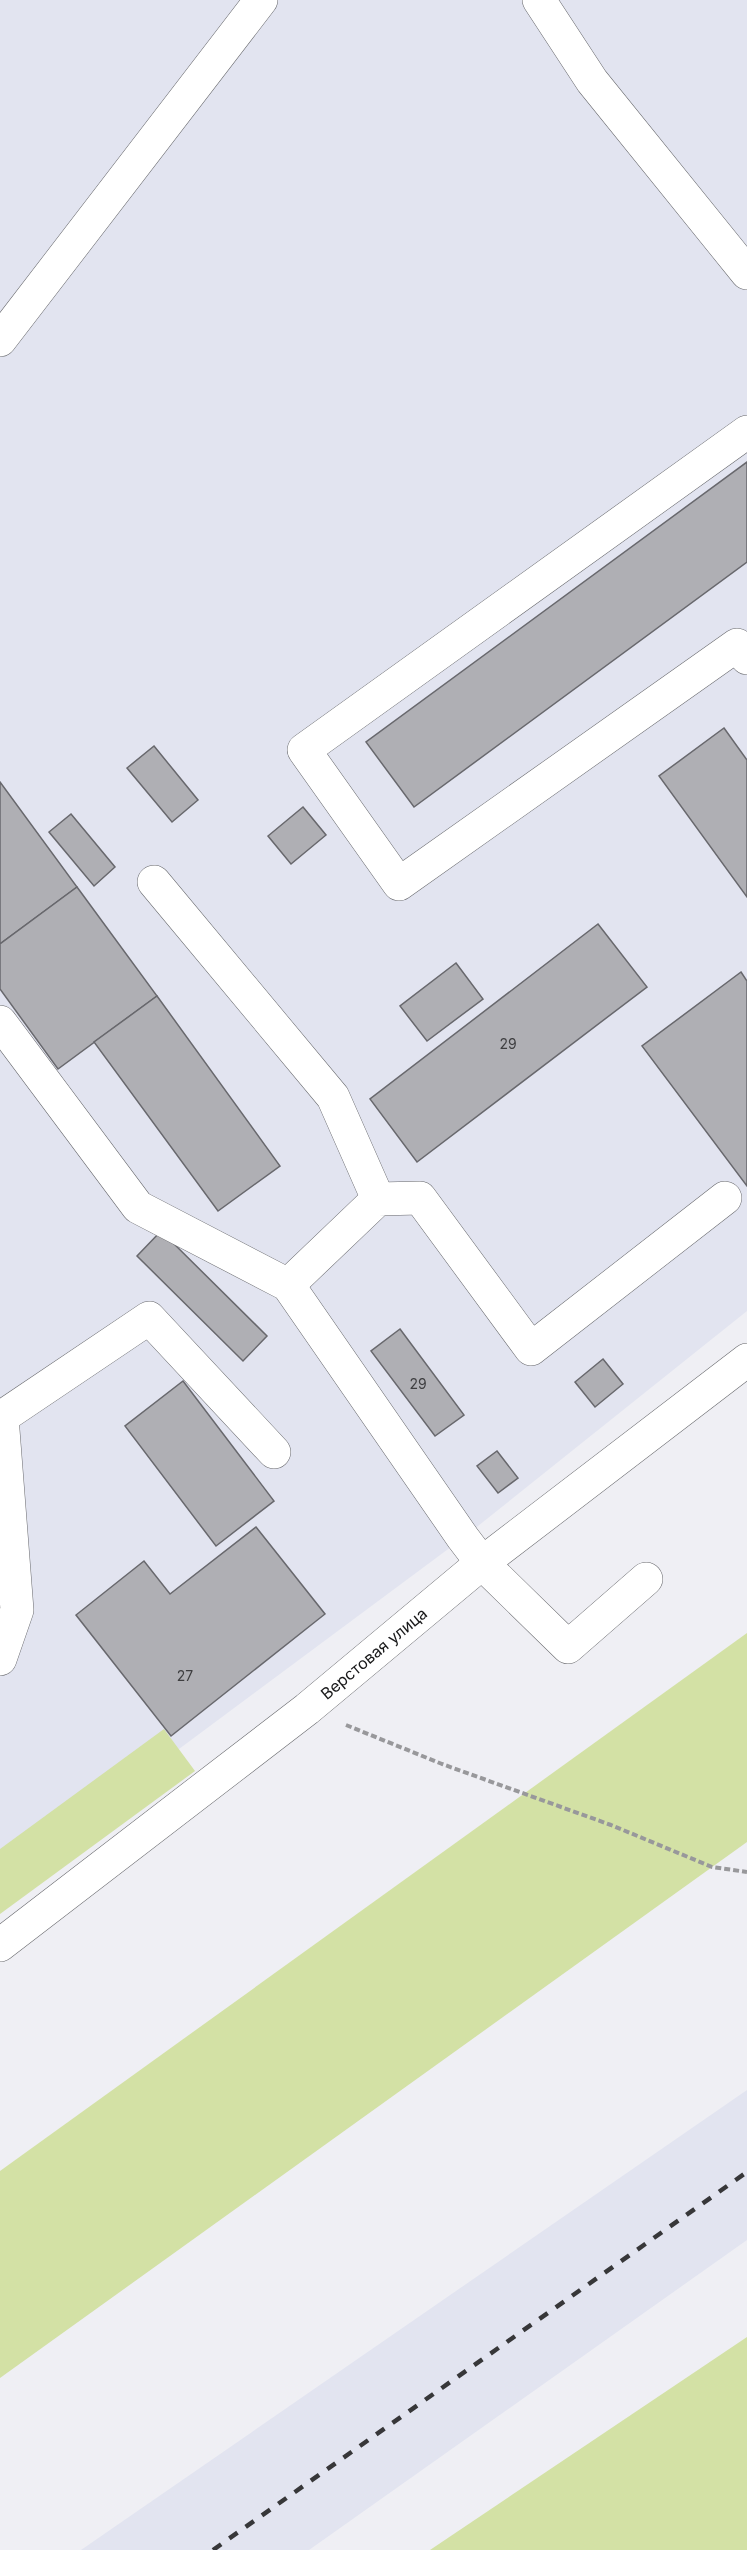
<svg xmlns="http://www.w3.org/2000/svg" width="747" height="2550" font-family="Inter,sans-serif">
<rect width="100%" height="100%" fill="#efeff4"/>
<!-- built -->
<g fill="#e2e4f0">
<path d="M0 0H747V1311L463 1538 0 1882Z"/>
<path d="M747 2090V2240L309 2550H81Z"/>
</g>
<!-- green -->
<g fill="#d3e1a5">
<path d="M747 1633V1842L0 2378V2171Z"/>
<path d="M164 1729 195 1771 0 1914V1849Z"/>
<path d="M747 2337V2550H430Z"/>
</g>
<!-- building -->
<g fill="#afafb4" stroke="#68686d" stroke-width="1.5">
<path d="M747 462V562L414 807 366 742Z"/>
<path d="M724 728 747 760V897L659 776Z"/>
<path d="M154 746 198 800 172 822 127 768Z"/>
<path d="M0 782 77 887 0 944Z"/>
<path d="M303 807 326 835 291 864 268 836Z"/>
<path d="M71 814 115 867 94 886 49 832Z"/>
<path d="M77 887 157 996 58 1069 0 989V944Z"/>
<path d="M598 924 647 987 417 1162 370 1099Z"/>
<path d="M456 963 483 999 427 1041 400 1006Z"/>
<path d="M741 972 747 981V1186L642 1046Z"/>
<path d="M157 996 280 1166 218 1211 94 1042Z"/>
<path d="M161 1231 267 1336 243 1361 137 1256Z"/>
<path d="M400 1329 464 1415 435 1436 371 1351Z"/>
<path d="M603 1359 623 1384 595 1407 575 1382Z"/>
<path d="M183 1381 274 1501 216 1546 125 1426Z"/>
<path d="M497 1451 518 1478 498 1493 477 1466Z"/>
<path d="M256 1527 325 1614 171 1736 76 1615 144 1561 170 1594Z"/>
</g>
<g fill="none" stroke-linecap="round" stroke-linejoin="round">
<defs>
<g id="minor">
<path d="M539 0 592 81 747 273"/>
<path d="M0 340 261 0"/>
<path d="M747 432 304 750 399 884 737 645 747 658"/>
<path d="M154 882 333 1097 378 1199"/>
<path d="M0 1022 138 1207 288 1285 463 1538 482 1563 568 1647 646 1579"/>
<path d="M288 1285 378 1199 420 1198 531 1349 725 1198"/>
<path d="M0 1416 2 1417 17 1610 0 1659"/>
<path d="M2 1417 149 1318 274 1452"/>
<path id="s1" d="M0 1945 307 1709 482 1563 747 1360"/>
</g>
</defs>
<!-- minor casing -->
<use href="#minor" stroke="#68696d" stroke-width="34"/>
<!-- path -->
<path stroke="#98989b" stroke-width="4" stroke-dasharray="6 3" stroke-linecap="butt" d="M346 1725 442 1764 611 1825 712 1867 747 1872"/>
<!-- minor -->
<use href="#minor" stroke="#fff" stroke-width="33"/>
<!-- rail -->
<path stroke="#373739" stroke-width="4.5" stroke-dasharray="10 10" stroke-linecap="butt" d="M213 2550 747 2172"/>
</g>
<g text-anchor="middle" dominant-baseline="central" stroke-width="4.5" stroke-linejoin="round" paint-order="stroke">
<!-- number labels -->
<g font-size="14" fill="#3e3e40">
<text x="508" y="1043">29</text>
<text x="418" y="1383">29</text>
<text x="185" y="1675">27</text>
</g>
<!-- street labels -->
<g font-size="16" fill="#19191a" stroke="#fdfdff">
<text stroke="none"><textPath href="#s1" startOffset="474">Верстовая улица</textPath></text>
</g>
</g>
</svg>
